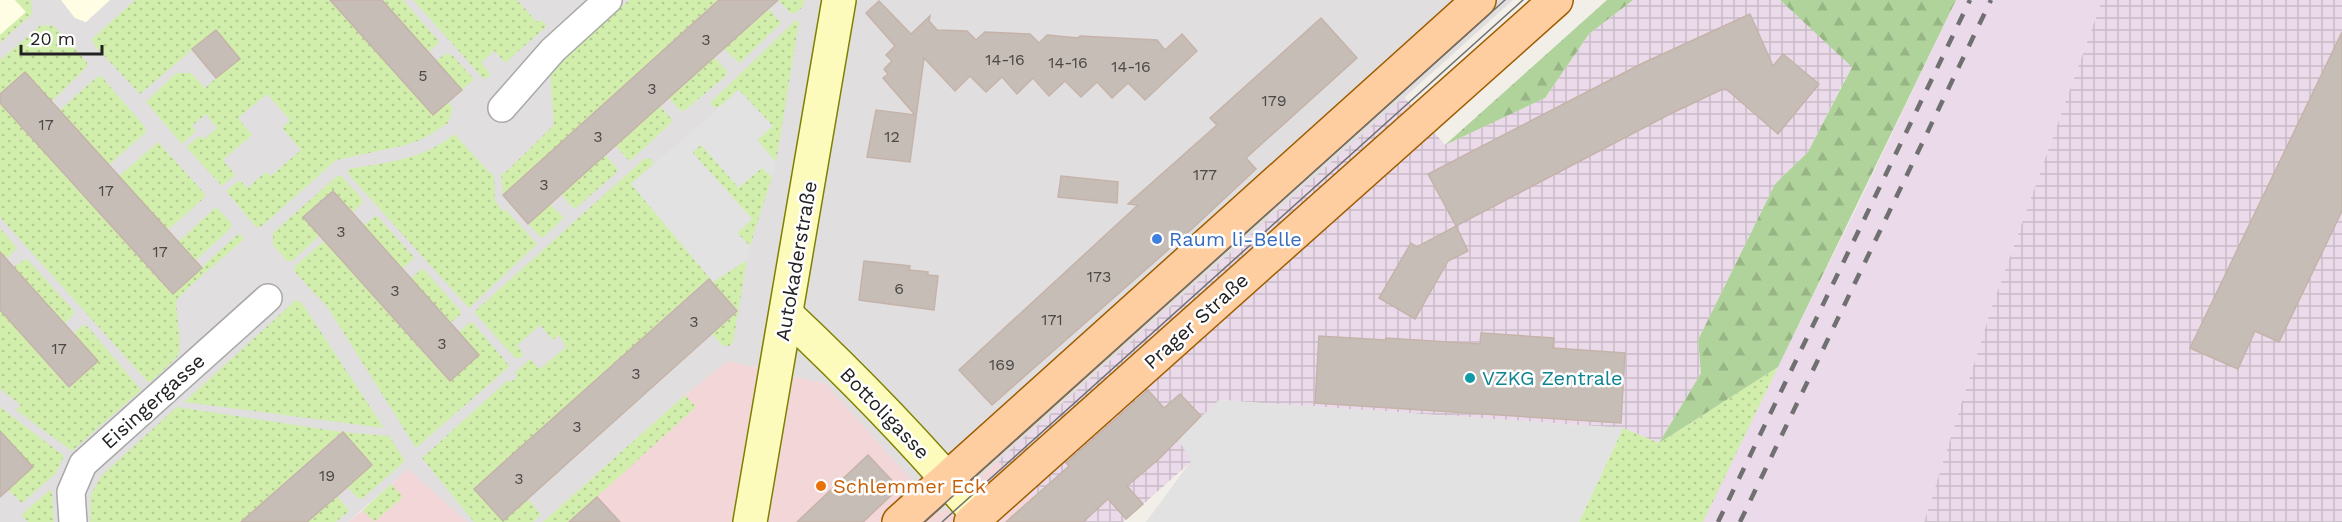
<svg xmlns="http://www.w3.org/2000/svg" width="2342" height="522" font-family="'Work Sans',sans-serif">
<defs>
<pattern id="industrial-grid" width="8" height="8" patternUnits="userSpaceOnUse" patternTransform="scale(1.5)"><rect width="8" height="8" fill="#ebdaea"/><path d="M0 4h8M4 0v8" fill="none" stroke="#c9bbc8"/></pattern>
<pattern id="grass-dots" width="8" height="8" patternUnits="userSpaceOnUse" patternTransform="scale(1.5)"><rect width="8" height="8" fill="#d2eeac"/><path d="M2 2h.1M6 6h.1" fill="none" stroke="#b4cc94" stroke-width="1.8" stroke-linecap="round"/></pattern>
<pattern id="forest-firs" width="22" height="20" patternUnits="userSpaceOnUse" patternTransform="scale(1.5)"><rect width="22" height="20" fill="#b0d39b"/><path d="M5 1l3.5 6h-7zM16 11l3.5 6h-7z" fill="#97b585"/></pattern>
</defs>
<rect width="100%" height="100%" fill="#f2eee8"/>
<!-- residential -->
<path fill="#e0dedf" d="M15 0H61L75 18 86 22 110 0H1513L941 513 826 384 728 361 685 395 543 522H467L408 469 348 522H0V35L26 12Z"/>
<!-- commercial -->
<g fill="#f3d7d8">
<path d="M728 361 826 384 941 513 998 461 1054 522H543L685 395Z"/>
<path d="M408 469 467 522H348L363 510Z"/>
</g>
<!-- industrial -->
<g fill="url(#industrial-grid)">
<path d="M1633 0H1780L1852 66 1808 152 1775 184 1698 340 1701 373 1659 443 1623 428 1219 400 1192 461 1123 522H1054L998 461 1404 97 1445 145 1545 98 1589 34Z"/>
<path d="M2102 0H2342V522H1924L1991 309Z"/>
</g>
<!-- education -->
<g fill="#fffde4">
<path d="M0 0H15L26 12 0 35Z"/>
<path d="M61 0H110L86 22 75 18Z"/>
</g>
<!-- railway -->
<path fill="#ebdaea" d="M1956 0H2102L1991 309 1924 522H1701L1857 207Z"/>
<!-- grass -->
<g fill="url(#grass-dots)">
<path d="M15 0H31L32 14 0 43V35L26 12Z"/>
<path d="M135 0H330L433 115 448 102 453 109 448 123 433 133 420 140 402 146 336 160 261 227H256L226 191 240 180 247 188 266 172 271 176 301 150 282 128 290 120 267 94 238 118 252 135 223 160 235 175 222 186 186 147 199 136 204 139 217 128 206 114 192 126 196 131 182 144 146 102 176 73H191L205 88 239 58 215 30 140 94 95 46 92 39Z"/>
<path d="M383 0H403L438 40V44L428 52Z"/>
<path d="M413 0H517L537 22 541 20 547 26 505 63 495 51 481 62 491 75 484 79Z"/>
<path d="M629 0H719L503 195 501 174 507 171 554 125 550 74 555 65Z"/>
<path d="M778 0H804L803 7 794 14 791 13Z"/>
<path d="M769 9 781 23 740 63 724 49Z"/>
<path d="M796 20 799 22 776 162 757 140 772 126 738 90 719 107H713L710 103Z"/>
<path d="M41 25 54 26 87 62V67L52 101 25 72 0 94V60Z"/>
<path d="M445 54 452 55 474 79 462 90 436 61Z"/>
<path d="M714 57 727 71 726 76 684 111 680 110 669 98Z"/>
<path d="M101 76 145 127 146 132 109 165 60 110 97 77Z"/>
<path d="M0 103 172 294 238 234 243 236V240L190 286 176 301 180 346 178 356 153 380 148 382 0 217Z"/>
<path d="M660 106 672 120 670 124 631 160 627 159 616 146Z"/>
<path d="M454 134 491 174 494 175 495 201 503 211 506 210 537 244 469 308 349 175 348 169C385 163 425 159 454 134Z"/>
<path d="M158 142 205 194 204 198 168 230 119 176Z"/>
<path d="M701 144 762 168 772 177 750 246 737 233 752 219 693 153Z"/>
<path d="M605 155 618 169 616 173 577 207 573 208 561 194Z"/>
<path d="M649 158 654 163 631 184 714 281 747 260 733 342 729 346H723L712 334 737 311 708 279 475 489 503 521 528 499 541 515 533 522H474L422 458 508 380 511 382 518 376 515 373 530 359 540 369 566 347 559 335 553 340 540 325 517 345 524 355 516 359 474 312 644 159Z"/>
<path d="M337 176H341L360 196 363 202 352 213 332 191 303 217 319 236 292 261H287L273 245V233Z"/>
<path d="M550 204 564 218 542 238 528 224Z"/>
<path d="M216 207 232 224 230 229 195 261 178 242Z"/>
<path d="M375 216 378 217 413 256V259L402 269 363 226Z"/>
<path d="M0 228 17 248 6 259 0 252Z"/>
<path d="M324 241 449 381 479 355 459 332 469 323H473L507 363 509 367 416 448 328 308 294 271 295 266Z"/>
<path d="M25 259 28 260 74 311 73 315 64 324 14 267Z"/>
<path d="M421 269 425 271 460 310 461 314 450 323 411 279Z"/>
<path d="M296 300 301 302 384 428 184 402Z"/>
<path d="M0 310 68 387 98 361 73 334 83 325 88 327 141 390 72 451 16 410 21 405 0 389Z"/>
<path d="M1778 367 1703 522H1579L1623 428 1659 443Z"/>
<path d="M685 395 696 407 569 522H543Z"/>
<path d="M0 407 64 456 56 473 22 503 8 490 0 440Z"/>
<path d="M177 407 342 432 389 436 405 461 362 499 358 498 347 487 372 465 342 432 241 522H90L91 494 102 475Z"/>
<path d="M391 484 403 497 374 522 363 510Z"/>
<path d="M50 490 52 491 54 522H28L21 515Z"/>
<path d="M337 496 348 509V512L336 522H307Z"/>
</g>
<!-- forest -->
<g fill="url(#forest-firs)">
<path d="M1607 0H1633L1589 34 1545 98 1445 145Z"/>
<path d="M1780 0H1956L1778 367 1659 443 1701 373 1698 340 1775 184 1808 152 1852 67Z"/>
</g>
<!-- parking -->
<g fill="#e2e2e2">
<path d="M739 90 773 126 757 140 776 162 772 177 762 168 739 188 701 145 692 152 752 219 737 233 750 246 747 260 713 282 631 184Z"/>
<path d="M1219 400 1623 428 1579 522H1146L1191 461 1178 439Z"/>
</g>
<!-- building -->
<g fill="#c7bdb7" stroke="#c5b3a9" stroke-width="1.5">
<path d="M330 0H382L462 90 433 115Z"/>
<path d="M719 0H778L528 224 503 195Z"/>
<path d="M879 1 911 34 930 16 929 21 937 30 967 31 976 40 985 32 1030 34 1039 43 1047 35 1078 38 1080 36 1157 40 1165 50 1182 34 1197 51 1145 100 1128 83 1112 98 1097 82 1081 97 1065 81 1049 96 1033 78 1017 94 1002 77 986 92 970 76 955 91 924 58 910 162 867 157 876 110 915 115 883 78 888 74 884 69 892 61 886 55 895 46 866 13Z"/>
<path d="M1750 14 1773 66 1783 54 1819 84 1778 134 1725 88 1670 114 1456 226 1428 174 1643 63Z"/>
<path d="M1321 18 1357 58 1246 158 1256 169 1194 227 992 405 959 370 1138 205 1128 204 1217 125 1210 118Z"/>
<path d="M216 30 240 59 216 78 192 49Z"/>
<path d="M2342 32V211L2279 342 2255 331 2238 369 2190 348Z"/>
<path d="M25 72 202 268 173 294 0 103V94Z"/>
<path d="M1061 176 1118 182 1117 203 1058 197Z"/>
<path d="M333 191 479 355 450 381 303 217Z"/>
<path d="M1456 226 1468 251 1448 261 1415 319 1379 298 1411 243 1417 247Z"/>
<path d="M0 252 98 361 69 387 0 310Z"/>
<path d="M864 261 910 266 909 270 928 272V275L938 276 934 310 859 300Z"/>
<path d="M709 279 737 311 503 521 474 489Z"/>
<path d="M1481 333 1554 338 1553 348 1625 353 1621 423 1315 403 1319 336 1386 340V338L1480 344Z"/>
<path d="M1148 390 1164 408 1180 394 1201 416 1160 458 1127 486 1143 504 1126 519 1108 499 1083 522H1006L1069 466 1066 463Z"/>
<path d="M0 431 33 467 0 497Z"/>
<path d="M343 432 372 465 337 496 307 522H241Z"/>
<path d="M868 455 899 488 863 522H797Z"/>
<path d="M597 497 620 522H569Z"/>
</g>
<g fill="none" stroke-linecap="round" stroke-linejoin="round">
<defs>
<g id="street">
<path d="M502 108 553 50 608 0"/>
<path d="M73 522 71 492 83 464 268 298"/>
</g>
<g id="secondary">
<path d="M787 315C854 378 919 445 978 515"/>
<path d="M750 522 839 0"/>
</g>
<g id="primary">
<path d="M899 522 1479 0"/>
<path d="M971 522 1556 0"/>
</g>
</defs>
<!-- street casing -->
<use href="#street" stroke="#a9a9a9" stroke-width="30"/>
<!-- secondary casing -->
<use href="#secondary" stroke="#7e8100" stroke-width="36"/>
<!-- primary casing -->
<use href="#primary" stroke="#9f5d00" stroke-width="36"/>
<!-- street -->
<use href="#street" stroke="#fff" stroke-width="27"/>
<!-- secondary -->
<use href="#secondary" stroke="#fdfbbb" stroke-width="33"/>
<!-- primary -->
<use href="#primary" stroke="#ffcea0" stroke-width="33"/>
<!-- tram -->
<g stroke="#707070" stroke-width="1.5">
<path d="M924 522 1505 0"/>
<path d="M942 522 1523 0"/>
</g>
<!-- rail -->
<g stroke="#707070" stroke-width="4.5" stroke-dasharray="12 12" stroke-linecap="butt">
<path d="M1718 522 1970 0"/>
<path d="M1740 522 1991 0"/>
</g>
</g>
<!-- markers -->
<circle fill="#3f7fe0" stroke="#fff" stroke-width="2" cx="1157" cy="239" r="6"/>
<circle fill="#0f9aa8" stroke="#fff" stroke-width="2" cx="1470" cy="378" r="6"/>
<circle fill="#e8710a" stroke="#fff" stroke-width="2" cx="821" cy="486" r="6"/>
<g text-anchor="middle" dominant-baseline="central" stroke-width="5" stroke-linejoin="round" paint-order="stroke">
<!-- number labels -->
<g font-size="16" fill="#4b4947">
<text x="706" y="39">3</text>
<text x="1005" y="59">14-16</text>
<text x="1068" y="62">14-16</text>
<text x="1131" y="66">14-16</text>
<text x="423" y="75">5</text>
<text x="652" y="88">3</text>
<text x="1274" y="100">179</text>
<text x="46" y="124">17</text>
<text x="598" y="136">3</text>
<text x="892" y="136">12</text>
<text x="1205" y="174">177</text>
<text x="544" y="184">3</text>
<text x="106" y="190">17</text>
<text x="341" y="231">3</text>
<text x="160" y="251">17</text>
<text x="1099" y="276">173</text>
<text x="899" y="288">6</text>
<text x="395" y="290">3</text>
<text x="1052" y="319">171</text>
<text x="694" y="321">3</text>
<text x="442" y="343">3</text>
<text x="59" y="348">17</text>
<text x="1002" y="364">169</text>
<text x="636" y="373">3</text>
<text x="577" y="426">3</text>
<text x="327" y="475">19</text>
<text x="519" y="478">3</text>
</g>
<!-- shop labels -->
<g font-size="20" fill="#366cbe" stroke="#fff" text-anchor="start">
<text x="1169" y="239">Raum li-Belle</text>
</g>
<!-- street labels -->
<g font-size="20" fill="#222" stroke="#fff">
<text transform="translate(796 261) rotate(-80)">Autokaderstraße</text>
<text transform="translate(1196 321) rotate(-42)">Prager Straße</text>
<text transform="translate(153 401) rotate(-42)">Eisingergasse</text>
<text transform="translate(885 413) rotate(46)">Bottoligasse</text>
</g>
<!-- culture labels -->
<g font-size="20" fill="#0d838f" stroke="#fff" text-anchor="start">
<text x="1482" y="378">VZKG Zentrale</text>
</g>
<!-- food labels -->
<g font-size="20" fill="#c56008" stroke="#fff" text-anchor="start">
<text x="833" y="486">Schlemmer Eck</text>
</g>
</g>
<!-- scale -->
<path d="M21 45v9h81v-9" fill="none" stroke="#222222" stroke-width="3"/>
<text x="30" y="45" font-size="18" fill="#222222" stroke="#ffffff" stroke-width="4.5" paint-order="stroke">20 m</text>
</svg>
